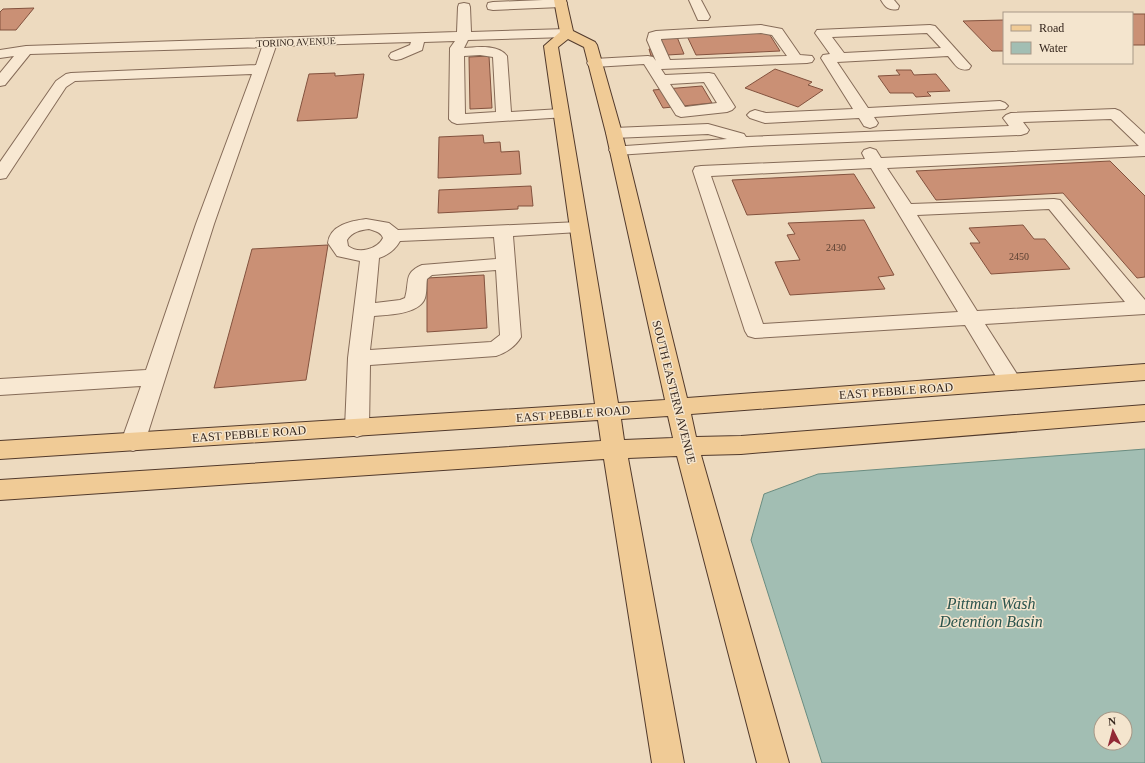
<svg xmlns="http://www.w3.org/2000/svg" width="1145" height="763" font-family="'Times New Roman',serif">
<rect width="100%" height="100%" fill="#eddabf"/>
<!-- water -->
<path fill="#a2beb3" stroke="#6a8c80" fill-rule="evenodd" d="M1145 449V763H822L751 540 764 494 818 474ZM1101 719H1125V743H1101Z"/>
<!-- building -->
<g fill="#ca9075" stroke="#83523e">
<path d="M34 8 16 30H0V12L3 9Z"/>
<rect x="1132" y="14" width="13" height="31"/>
<path d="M1004 20V51H992L963 21Z"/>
<path d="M768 32 780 51 696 55 687 36Z"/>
<path d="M677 37 684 54 651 56 649 49 665 48 660 38Z"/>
<path d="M489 56 492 108 470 109 469 57Z"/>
<path d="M775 69 812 82 808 85 823 90 798 107 745 88Z"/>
<path d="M896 70H911L914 75 936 74 950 91 927 92 931 96 916 97 913 93H890L878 76 900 75Z"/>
<path d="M335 73V76L364 74 357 118 297 121 309 74Z"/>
<path d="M702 86 712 103 663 108 653 90Z"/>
<path d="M483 135 484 143 500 142 501 152 519 151 521 174 438 178 439 137Z"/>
<path d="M1110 161 1145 196V277L1137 278 1063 193 936 200 916 171Z"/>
<path d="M854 174 875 208 747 215 732 180Z"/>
<path d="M531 186 533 206H518V209L438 213 439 190Z"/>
<path d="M864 220 894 275 878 277 885 289 790 295 775 262 800 260 787 235 795 234 788 223Z"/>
<path d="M1023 225 1034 239H1045L1070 269 991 274 970 243H980L969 228Z"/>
<path d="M328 245 306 380 214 388 252 249Z"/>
<path d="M484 275 487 328 427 332V278Z"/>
</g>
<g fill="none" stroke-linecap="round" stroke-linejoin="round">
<defs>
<g id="minor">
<path d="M543 0H564L567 3 565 6 561 7 493 10 488 9 487 6 488 3 493 2Z"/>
<path d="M689 0H701L710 17 708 20H698Z"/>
<path d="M881 0H894L899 6 898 9C889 11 885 7 881 0Z"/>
<path d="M464 3 469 4 470 7 471 32 567 29 572 30 574 33 572 36 567 37 468 40 464 48C477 47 498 44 507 56L511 112 561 109 566 111 569 114 566 117 457 124 452 122 449 119 450 48 455 41 424 42 422 50 401 59 396 60 391 59 389 56 391 53 410 45 411 42 276 46 214 224 145 442 141 448 133 451 125 448 121 442 141 386 0 395V379L146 370 196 224 252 74 75 81 66 87 6 178 0 179V162L56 81 66 74 71 73 256 65 262 47 30 54 5 85 0 86V73L14 56 0 58V50L26 46 457 32 458 7 459 4ZM480 55 493 57 496 112 465 114 464 56Z"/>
<path d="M761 25 782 29 800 55 812 56 814 59 812 62 807 63 661 69 665 75 709 73 714 74 735 107 732 110 727 112 681 117 676 115 644 64 594 67 589 66 587 63 589 60 594 59 648 56 653 57 656 61 647 40 649 33 656 31ZM761 33 772 35 787 56 670 60 661 40V39ZM704 82 717 103 685 107 670 84Z"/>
<path d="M930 25 935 26 971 66 969 69C958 72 955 64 948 56L837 62 868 108 1000 101 1005 103 1008 106 1005 109 874 117 878 123 876 126 870 128 864 126 859 118 765 123 750 118 747 115 750 112 755 110 766 113 853 109 821 58 823 55 830 54 815 33 817 30ZM927 33 941 48 844 53 832 37Z"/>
<path d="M1115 109 1120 111 1145 134V156L887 168 911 204 1054 199 1060 200 1145 300V314L985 324 1022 382 1019 388 1011 390 1003 388 965 325 755 338 748 336 745 331 693 171 695 167 701 166 865 159 862 153 864 150 870 148 876 150 881 158 1139 146 1111 119 1023 122 1029 130 1027 133 1021 135 752 146 617 155 611 153 609 150 611 147 727 139 708 134 614 138 608 136 606 133 608 130 614 128 708 124 744 134 746 137 1009 126 1003 118 1006 115 1011 113ZM871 168 958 312 763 324 711 176ZM1049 209 1125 302 977 311 917 215Z"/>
<path d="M366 219 389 223 398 230 579 222 585 223 588 227 585 231 579 232 513 236 521 337C516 346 506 353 496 356L370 365 369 428 365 434 357 437 349 434 345 428 348 358 360 261 337 256 328 243C330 225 351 221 366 219ZM369 229C375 231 381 232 383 238 377 250 358 254 348 246L347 240C352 232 360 230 369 229ZM494 237 496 259 422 265C403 273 410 282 405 298L400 300 375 303 379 258C388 255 395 250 400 241ZM496 270 500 335 491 342 370 350 374 316C388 315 420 314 425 298 427 292 426 285 427 279L432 275Z"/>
</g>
<path id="major" d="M554 0H566L573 31 595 42 597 45 622 133 687 398 1145 364V380L691 414 696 437 741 436 1145 405V421L741 454 701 455 789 763H757L677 456 628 458 684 763H652L604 459 0 500V480L601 441 598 420 0 459V441L595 404 544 46 560 32ZM568 39 584 47 606 133 665 400 618 403 558 47ZM668 416 673 438 624 440 621 419Z"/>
</defs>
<!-- minor casing -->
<use href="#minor" stroke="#856b58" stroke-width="2"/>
<!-- major casing -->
<use href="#major" stroke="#523a2c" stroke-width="2"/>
<!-- minor -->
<use href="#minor" fill="#f8e8d2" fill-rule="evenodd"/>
<!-- major -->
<use href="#major" fill="#f0cb96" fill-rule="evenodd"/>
</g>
<g text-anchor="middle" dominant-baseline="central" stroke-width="3" stroke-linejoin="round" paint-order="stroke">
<!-- far-street labels -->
<g font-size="10" fill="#34251c" stroke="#f4e5ce">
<text transform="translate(296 42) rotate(-2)">TORINO AVENUE</text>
</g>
<!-- number labels -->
<g font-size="10" fill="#5a4032">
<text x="836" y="247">2430</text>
<text x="1019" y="256">2450</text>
</g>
<!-- street labels -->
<g font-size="12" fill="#34251c" stroke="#f4e5ce">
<text transform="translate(896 391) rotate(-4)">EAST PEBBLE ROAD</text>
<text transform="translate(674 392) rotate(76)">SOUTH EASTERN AVENUE</text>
<text transform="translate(573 414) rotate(-4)">EAST PEBBLE ROAD</text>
<text transform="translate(249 434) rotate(-4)">EAST PEBBLE ROAD</text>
</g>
<!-- near-water labels -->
<g font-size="16" font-style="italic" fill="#2b544d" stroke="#f4e5ce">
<text x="991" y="603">Pittman Wash<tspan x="991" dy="18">Detention Basin</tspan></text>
</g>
</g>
<!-- legend -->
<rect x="1003" y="12" width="130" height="52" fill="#f4e5ce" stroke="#a79887"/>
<rect x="1011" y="25" width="20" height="6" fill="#f0cb96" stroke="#a79887"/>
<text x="1039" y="32" font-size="12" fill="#34251c">Road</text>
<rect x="1011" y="42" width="20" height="12" fill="#a2beb3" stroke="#a79887"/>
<text x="1039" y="52" font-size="12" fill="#34251c">Water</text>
<!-- north arrow -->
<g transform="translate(1113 731) rotate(354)"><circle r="19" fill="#f4e5ce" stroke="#a79887"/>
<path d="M0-3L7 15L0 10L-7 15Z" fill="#922935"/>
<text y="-6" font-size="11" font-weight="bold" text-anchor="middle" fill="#34251c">N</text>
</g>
</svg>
